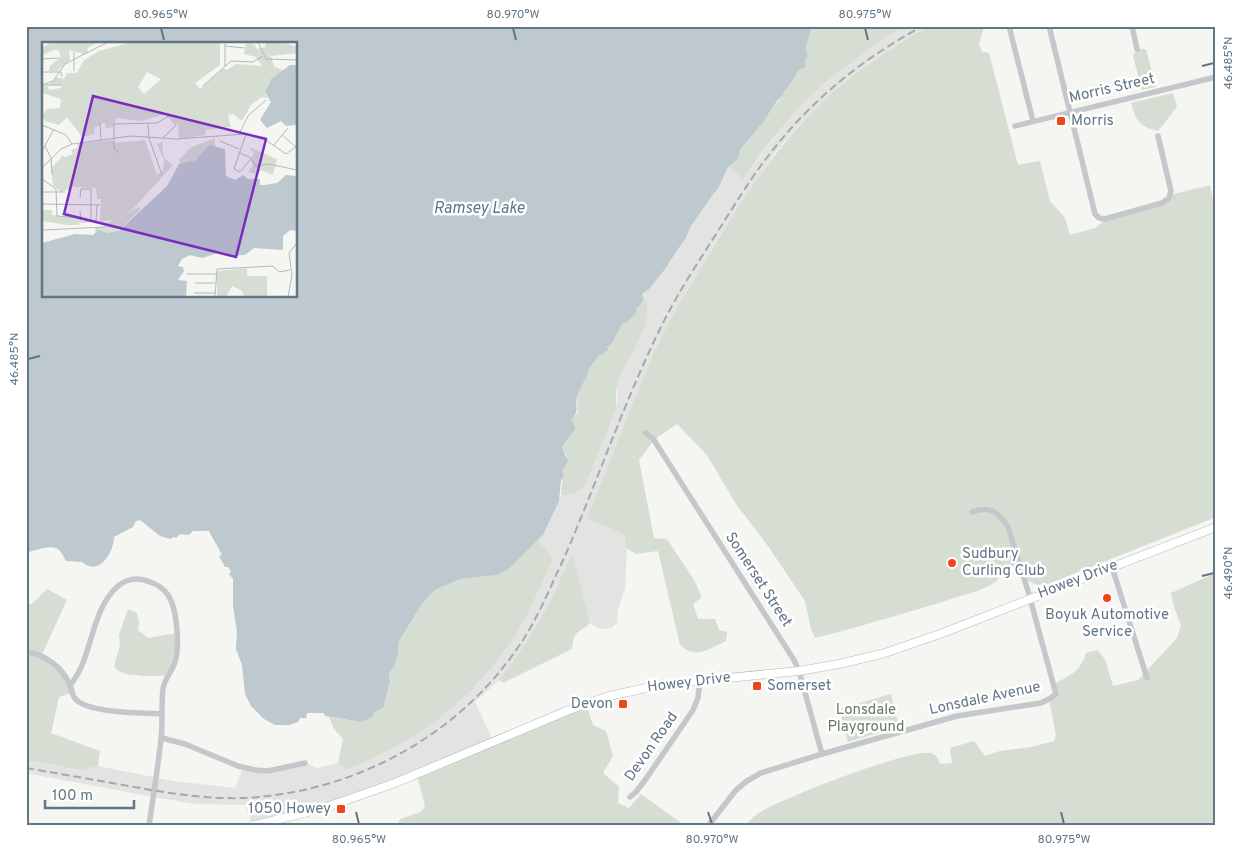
<svg xmlns="http://www.w3.org/2000/svg" width="1242" height="852" font-family="Overpass,sans-serif">
<rect width="100%" height="100%" fill="#f5f5f1"/>
<!-- built -->
<path fill="#e3e4e2" d="M905 26H934L909 38 870 62 845 81 802 122 777 150 758 178 720 235 686 292 650 362 586 519 611 528 625 536 627 542 625 589 618 609 617 623 611 628 599 629 590 623 572 554 551 600 526 643 499 680 475 702 494 743 343 802 252 826 246 805 195 804 153 797 26 773V760L80 770 98 766 173 781 235 788 243 768 254 771 306 763 317 768 338 763 348 770 423 730 447 711 485 676 508 646 518 630 552 559 538 540 543 535 561 495 570 494 585 486 616 409 618 399 616 385 640 337 642 294 649 289 678 251 691 226 714 193 718 189 728 167 743 179 785 123 820 88 859 55Z"/>
<!-- green -->
<g fill="#d6ddd2">
<path d="M812 26H905C835 68 789 111 743 179L728 167 738 159 740 150 783 95 784 92 796 76 797 71 806 67 805 61 808 57 806 49Z"/>
<path d="M934 26H984L979 45 982 52 989 53 1018 165 1040 161 1050 201 1065 218 1070 235 1095 228 1105 220 1162 204 1170 195 1210 185 1213 200 1216 199V517L1041 587 1025 579 1020 565 1008 568 1001 572C1000 576 998 580 995 582 983 591 959 596 945 601 902 614 859 627 815 638L811 629 805 601 768 546 736 504 707 455 677 424 654 440 639 460 654 538 667 539 694 580 702 597 693 604 698 619H715L719 630 727 632 726 641C708 649 697 660 680 645L658 551 636 554 626 548 625 536 611 528 586 519C608 467 628 413 650 362 666 325 687 290 708 256 755 177 806 102 885 53 901 43 916 32 934 26Z"/>
<path d="M1137 49H1146L1156 87 1142 90 1133 56Z"/>
<path d="M1173 93 1177 107 1158 131C1139 126 1137 122 1131 103Z"/>
<path d="M642 294C658 313 632 353 623 371 621 375 617 381 617 385 615 393 617 401 616 409L585 486C580 492 569 496 561 495L563 470 567 456 562 447 575 429 571 421 578 412 577 395 584 379 588 375V370L616 336 623 323 629 320Z"/>
<path d="M538 540 553 559C541 583 531 609 518 631 494 670 460 705 422 731 399 746 373 758 347 770L338 763 343 739 334 729 329 717 360 722 371 718 374 712 384 705 390 682 389 673 394 666 398 654V643L421 605 435 590 460 579 497 575 503 572 510 568Z"/>
<path d="M572 553 590 623C578 635 574 628 572 649L503 683 499 680 526 643 551 600Z"/>
<path d="M1216 573V826H745C750 820 755 815 762 811 786 797 908 749 931 753 937 754 938 760 940 764L952 763 950 748 974 741 985 756 1000 751 1031 747 1054 741 1056 735 1049 700 1056 693 1054 684C1071 675 1080 672 1086 653L1097 650 1105 659 1113 686 1138 680 1177 638 1181 625 1174 607 1171 593Z"/>
<path d="M47 589 67 600 44 650 42 656 59 670 72 693 59 697 51 733 100 751 98 766 80 770 26 760V603L32 604Z"/>
<path d="M128 609 137 613 139 622 138 630 148 638 176 633V650L167 676C153 675 121 679 114 666L120 646 119 635Z"/>
<path d="M891 694 899 727 848 742 839 709Z"/>
<path d="M586 704 593 725 606 731 613 756 603 773 619 787 618 803 629 808 641 794 680 822V826H397L400 819 421 812 425 806 417 775Z"/>
</g>
<!-- water -->
<path fill="#bdc9ce" fill-rule="evenodd" d="M26 26H812L806 48 808 57 805 61 806 67 797 71 796 76 784 92 783 95 777 101 763 122 740 150 738 159 728 167 718 189 714 193 691 226 685 239 665 269 649 289 642 294 643 301 636 309V313L627 322 623 323 612 343 607 347 608 350 599 356 588 370 589 372C586 379 581 385 578 394 573 407 582 406 571 421L574 423 575 429 562 447 568 461 563 470V478L561 480 559 501 543 535 510 568 503 572 497 575 460 579 435 590 421 605 398 643V654L394 666 389 673 390 682 384 705 383 708 374 712 373 717 361 722 325 716 324 713H307L306 718H300L298 722 289 725H275L264 719 251 706 245 694 242 665 236 649 237 632 233 606V579L229 574 231 572 228 567H225L219 556 222 555C218 546 213 540 209 531H193L189 535 180 534 176 538 174 537 170 539 160 536 140 520 136 521 133 527 114 537C114 552 99 577 82 562L66 561C64 558 62 553 59 550 53 543 33 551 26 553ZM44 44H296V296H44Z"/>
<g fill="none" stroke-linecap="round" stroke-linejoin="round">
<defs>
<path id="secondary" d="M251 826 324 808 395 783 569 710 609 696 665 684 799 671 839 664 885 653 940 634 1216 527"/>
</defs>
<!-- secondary casing -->
<use href="#secondary" stroke="#b4babe" stroke-width="9"/>
<!-- minor -->
<g stroke="#c4c8cb" stroke-width="5.5">
<path d="M1009 26 1033 121"/>
<path d="M1049 26 1095 214 1099 218 1105 219 1162 203 1169 198 1171 191 1158 136"/>
<path d="M1132 26 1137 49"/>
<path d="M1015 126 1216 77"/>
<path d="M646 433 654 440 659 448 794 660 799 671 822 754"/>
<path d="M1112 567 1147 678"/>
<path d="M26 652C45 654 62 667 70 685 73 692 72 698 79 702 96 713 141 713 162 714"/>
<path d="M70 685C93 659 90 610 118 586 128 578 138 577 150 582 156 584 164 589 168 595 177 608 180 646 175 662 172 672 164 679 163 689 161 706 163 723 161 739 158 768 153 797 149 826"/>
<path d="M162 738 185 744 238 766 255 770 268 771 305 763"/>
<path d="M630 797 636 792 648 776 693 710 698 698 700 681"/>
<path d="M708 826 736 790 747 781 761 773 822 754 957 716 1041 703 1049 699 1056 694 1028 591 1008 527C998 511 989 506 972 512"/>
</g>
<!-- secondary -->
<use href="#secondary" stroke="#fff" stroke-width="8"/>
<!-- rail -->
<path stroke="#a2a9af" stroke-width="2" stroke-dasharray="8 4" stroke-linecap="butt" d="M26 768C61 774 95 780 129 786 172 794 215 801 259 797 364 787 462 732 521 643 539 616 551 585 565 556 597 482 623 405 658 333 675 297 697 264 718 231 734 206 750 179 769 155 810 101 863 58 923 26"/>
</g>
<!-- ticks -->
<path fill="none" stroke="#627685" stroke-width="2" d="M161 28 164 40M513 28 516 40M865 28 868 40M1202 66 1214 63M28 359 40 356M1202 576 1214 573M356 812 359 824M708 812 712 824M1061 812 1064 824"/>
<!-- markers -->
<g fill="#f04516" stroke="#fff" stroke-width="2">
<rect x="1056" y="116" width="10" height="10" rx="2.5"/>
<circle cx="952" cy="563" r="5"/>
<circle cx="1107" cy="598" r="5"/>
<rect x="752" y="681" width="10" height="10" rx="2.5"/>
<rect x="618" y="699" width="10" height="10" rx="2.5"/>
<rect x="336" y="804" width="10" height="10" rx="2.5"/>
</g>
<g text-anchor="middle" dominant-baseline="central" stroke-width="5" stroke-linejoin="round" paint-order="stroke">
<!-- street labels -->
<g font-size="15" fill="#627685" stroke="#fff">
<text transform="translate(1112 89) rotate(-13)">Morris Street</text>
<text transform="translate(758 580) rotate(57)">Somerset Street</text>
<text transform="translate(1078 580) rotate(-21)">Howey Drive</text>
<text transform="translate(689 683) rotate(-7)">Howey Drive</text>
<text transform="translate(985 699) rotate(-12)">Lonsdale Avenue</text>
<text transform="translate(652 747) rotate(-55)">Devon Road</text>
</g>
<!-- poi labels -->
<g font-size="15" fill="#627685" stroke="#fff" text-anchor="start">
<text x="1071" y="121">Morris</text>
<text x="962" y="554">Sudbury<tspan x="962" dy="17">Curling Club</tspan></text>
<text x="1107" y="615" text-anchor="middle">Boyuk Automotive<tspan x="1107" dy="17">Service</tspan></text>
<text x="767" y="686">Somerset</text>
<text x="613" y="704" text-anchor="end">Devon</text>
<text x="331" y="809" text-anchor="end">1050 Howey</text>
</g>
<!-- park labels -->
<g font-size="15" fill="#677b61" stroke="#fff">
<text x="866" y="710">Lonsdale<tspan x="866" dy="17">Playground</tspan></text>
</g>
<!-- water labels -->
<g font-size="16" font-style="italic" fill="#5d7882" stroke="#fff">
<text x="479" y="209">Ramsey Lake</text>
</g>
</g>
<!-- overview -->
<g transform="translate(42 42)">
<rect width="255" height="255" fill="#f5f5f1"/>
<path d="M10 0H57L45 6 46 10 42 12 27 8 28 18 15 29H7L8 24 18 16V11L14 7 0 13V6ZM90 0H178V23L153 41 158 47 181 26 185 28 194 22 220 24 214 15 202 12 204 1 212 2 215 7 223 5 224 0H240L255 5V11L229 14 232 25 241 28 227 40 223 52 226 56 220 55 209 63 200 79 191 72 186 73 189 85 164 88 163 93 137 97 136 82 133 83 123 72 100 79 74 76 72 84 64 87 63 81H60L53 86 52 92 40 95 25 75 17 83 3 79 0 73 5 67 18 66 19 57 0 51V45L6 44 7 48 19 46V43H7L15 35 22 37 25 31H35L42 18 57 9ZM105 30 119 37 102 52 96 45ZM173 96V104H166L157 117 138 122 137 118 148 106ZM70 98 72 101 103 98 115 133 121 129 122 118 115 102 120 100 122 116 131 123 91 167 75 177 58 180 59 157H55L54 146 31 145 19 150 11 143 9 127 21 113 23 115 31 112 29 108 36 106 35 102ZM207 105 235 117 231 133 219 128 216 133 206 130 211 123 208 116 212 112ZM97 165 99 167 78 187 65 191 53 189V186L63 185 64 182ZM1 168H10V173L38 176V180L37 183H25L0 179ZM205 226V234H225V255H203L199 248 190 244 184 255H175V229Z" fill="#d6ddd2" fill-rule="evenodd"/>
<path d="M248 23H255V83L244 84 239 79 225 86 218 78 229 60 223 50 229 37ZM167 103 183 107 184 134 193 138 201 133 206 137H218V143H222L235 141 244 133 255 134V189L248 188 241 194V208L212 206 203 213 187 214 179 210 160 216 148 213 140 217 136 224 141 225 142 229 136 238 145 239 144 255H0V201L33 192 51 193 56 188 65 191 78 188 125 144 137 122 154 118Z" fill="#bdc9ce"/>
<path fill="none" stroke="#b1bac0" stroke-width="1" d="M216 0 224 17 255 18M183 4 203 6M0 17 17 16M183 24V0M32 29V10M0 30H19L20 35M0 43 11 39 23 22 66 0M1 43H19M161 44 189 19 211 20 221 14M58 81 59 98M106 82 107 96 120 133M0 83 24 93 30 102M197 92 206 74 224 58M204 92 192 127 198 130 208 118M240 93 254 105M121 96 134 83M178 99 197 107M232 103 246 86M3 104 9 116 10 132M0 109 12 87M77 110 72 107V82L115 81 127 74M196 110 207 115 214 124 227 122 255 128M0 126 19 107 30 102 89 94 134 97 204 92 221 96 244 112 255 104M0 137 14 147 15 174 38 176M0 150H23M38 156 39 147H49V180M0 162 58 163M38 169 39 180 54 179 55 163M0 188 64 185M145 232H174M153 241H173M152 251H173M173 255 175 227 231 224 237 230 248 228M246 255 250 233 247 211 255 201"/>
<path fill="#7b2cbf" fill-opacity="0.15" stroke="#7b2cbf" stroke-width="2.5" d="M51 54 224 97 194 215 22 172Z"/>
<rect width="255" height="255" fill="none" stroke="#627685" stroke-width="2.5"/>
</g>
<!-- border -->
<rect width="1242" height="852" fill="none" stroke="#ffffff" stroke-width="55"/>
<!-- scale -->
<path d="M45 800v8h89v-8" fill="none" stroke="#627685" stroke-width="2.5"/>
<text x="52" y="800" font-size="15" fill="#627685" stroke="#ffffff" stroke-width="4" paint-order="stroke">100 m</text>
<rect x="28" y="28" width="1186" height="796" fill="none" stroke="#627685" stroke-width="2"/>
<g font-size="12" text-anchor="middle" fill="#627685">
<text x="161" y="18">80.965°W</text>
<text x="513" y="18">80.970°W</text>
<text x="865" y="18">80.975°W</text>
<text transform="translate(1228 63) rotate(-90)" y="4">46.485°N</text>
<text transform="translate(14 359) rotate(-90)" y="4">46.485°N</text>
<text transform="translate(1228 573) rotate(-90)" y="4">46.490°N</text>
<text x="359" y="843">80.965°W</text>
<text x="712" y="843">80.970°W</text>
<text x="1064" y="843">80.975°W</text>
</g>
</svg>
